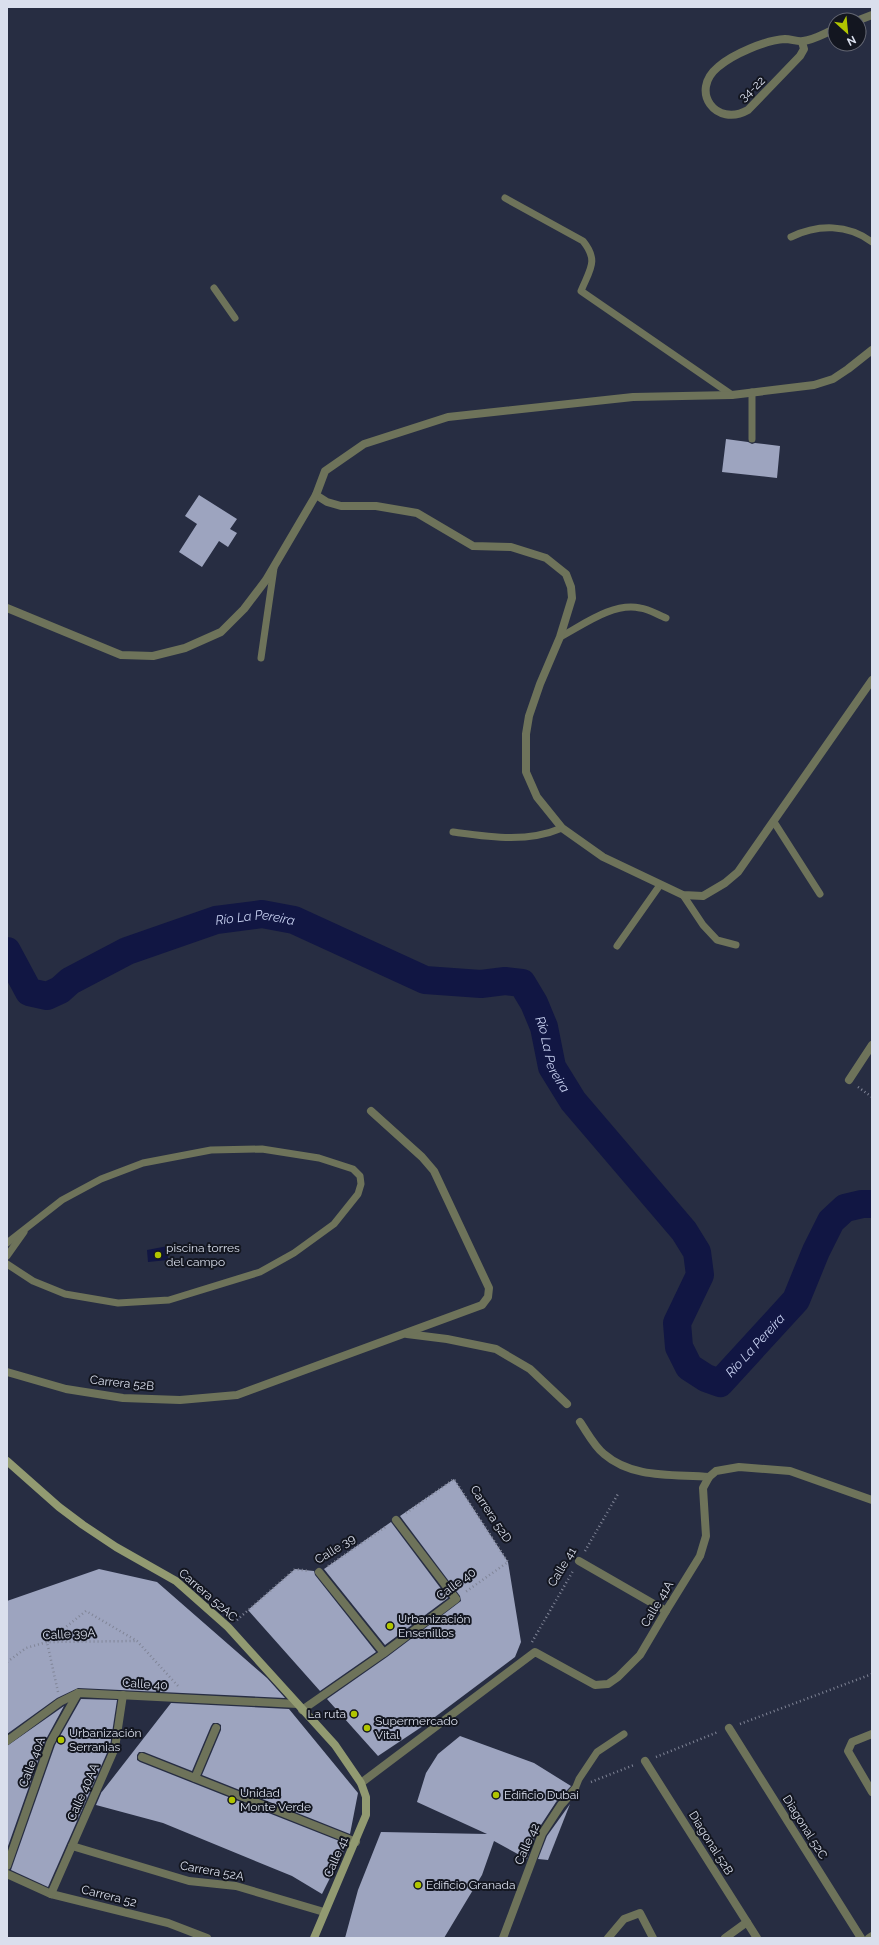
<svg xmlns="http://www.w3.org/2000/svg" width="879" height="1945" font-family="Raleway,sans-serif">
<rect width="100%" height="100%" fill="#272d42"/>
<!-- water -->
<path fill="#111643" d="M168 1246V1260L148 1262 147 1250Z"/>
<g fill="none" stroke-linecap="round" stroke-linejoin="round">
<!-- river -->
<path stroke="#111643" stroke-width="28" id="s1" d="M7 951 29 992 47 996 60 990 70 981 127 951 216 920 262 914 294 920 425 980 481 984 505 981 522 983 534 1003 544 1027 552 1067 573 1101 684 1231 697 1252 700 1275 677 1323 679 1347 689 1367 706 1378 720 1383 796 1300 816 1251 831 1221 845 1208 862 1204H872"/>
</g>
<!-- building -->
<g fill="#9da4bf">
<path d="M726 439 748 442 752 444 755 443 780 446 777 478 722 472Z"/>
<path d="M199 495 237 519 230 529 237 533 228 547 219 541 202 567 179 552 197 524 185 516Z"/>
<path d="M454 1479 508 1562 521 1642 515 1657 423 1726 378 1756 327 1699 387 1657 461 1601 460 1596 400 1516Z"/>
<path d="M391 1522 448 1598 385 1645 324 1569Z"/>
<path d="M99 1569 157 1582 267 1678 285 1698 78 1688 57 1698 7 1734V1601Z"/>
<path d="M295 1569 314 1571 315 1575 376 1652 320 1691 248 1610Z"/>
<path d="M81 1699 117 1700 110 1746 48 1887 11 1870 55 1745Z"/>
<path d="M171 1703 289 1709 358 1793 350 1834 202 1775 221 1730V1725L218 1723H213L211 1726 192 1771 144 1752H139L137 1755V1760L140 1762 347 1844 322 1894 292 1876 163 1823 96 1805 102 1791 101 1793Z"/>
<path d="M64 1706 45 1741 7 1849V1746Z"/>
<path d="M460 1736 534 1763 571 1786 556 1802 537 1831 527 1859 494 1841 482 1875 444 1938H345L358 1890 381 1832 487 1834 417 1802 426 1773 438 1754Z"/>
<path d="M570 1804 548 1860 538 1859 547 1836Z"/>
</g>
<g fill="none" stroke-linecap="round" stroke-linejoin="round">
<!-- path -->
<g stroke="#808597" stroke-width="2.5" stroke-dasharray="1 3" stroke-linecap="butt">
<path d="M858 1087 872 1097"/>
<path d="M406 1513 454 1479 508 1562 464 1593"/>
<path d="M585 1551 618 1494"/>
<path d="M328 1566 387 1526"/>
<path d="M237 1620 295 1569 309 1571"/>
<path d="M532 1642 573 1571"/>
<path d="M7 1662 26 1648 47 1642 136 1641"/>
<path d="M58 1692 47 1642 86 1611 137 1641 178 1686"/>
<path d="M740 1724 872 1674"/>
<path d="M656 1757 718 1732"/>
<path d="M591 1782 634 1765"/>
</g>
<!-- lane -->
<g stroke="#6e735a" stroke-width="7">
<path d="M505 198 583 241C599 261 590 269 581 291L732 395"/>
<path d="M791 237C818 224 848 224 872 242"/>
<path d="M214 288 235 318"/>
<path d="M752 439V392"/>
<path d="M560 637C583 625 613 602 640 608 649 609 658 615 666 618"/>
<path d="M261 658 274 568"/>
<path d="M774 822 820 894"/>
<path d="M453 832C490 837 527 843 562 828"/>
<path d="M683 895 703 925 717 940 736 945"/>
<path d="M617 946 660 885"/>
<path d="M7 1243 62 1200 101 1179 143 1163 211 1150 262 1149 319 1158 353 1169 360 1176 361 1184 358 1194 334 1224 294 1253 260 1272 169 1300 118 1303 65 1294 33 1281 7 1264"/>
<path d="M7 1256 24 1232"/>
<path d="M575 1789 579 1779 597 1752 624 1734"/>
</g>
<!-- street -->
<g stroke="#6e735a" stroke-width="8">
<path d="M859 20 872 15"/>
<path d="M802 42 804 49 800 56 748 110C716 128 689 91 718 67 733 54 766 40 785 39 791 39 798 42 803 41 814 40 825 33 835 29"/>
<path d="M316 495 327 502 341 506H376L417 513 473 546 511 547 546 558 566 574 571 587 572 598 560 637 540 684 529 716 526 734V772L537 797 562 828 603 857 683 895 703 896 725 883 738 872 872 680"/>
<path d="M7 608 121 655 153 656 185 648 221 632 244 609 266 580 316 495 325 471 364 444 448 417 633 397 732 395 814 385 833 379 848 369 872 350"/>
<path d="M849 1080 872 1045"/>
<path d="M407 1334 447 1339 496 1349 530 1369 567 1404"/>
<path d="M7 1372 66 1389 123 1398 180 1400 237 1395 482 1305 488 1297 489 1288 434 1171 422 1157 371 1111"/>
<path d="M580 1422C587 1432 594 1446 604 1454 633 1479 673 1474 709 1477"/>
<path d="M579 1561 666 1611"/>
<path d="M319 1572 384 1653"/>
<path d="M302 1710 384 1653 456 1599 396 1520"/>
<path d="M729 1728 861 1938"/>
<path d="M872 1734 852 1742 848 1751 872 1792"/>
<path d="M7 1741 60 1702 78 1693 297 1704"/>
<path d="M142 1757 356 1842"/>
<path d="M645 1761 757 1938"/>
<path d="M195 1778 216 1728"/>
<path d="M361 1783 535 1652 595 1685 608 1684 618 1677 640 1655 666 1611 700 1556 706 1536 703 1488 709 1477 716 1471 739 1467 790 1471 872 1500"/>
<path d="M72 1846 189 1881 236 1886 324 1912"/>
<path d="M7 1866 50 1743 78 1693"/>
<path d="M7 1874 51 1894 168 1923 207 1938"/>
<path d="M51 1894 115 1748 123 1695"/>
<path d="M503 1938 542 1834 561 1805 575 1789"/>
<path d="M608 1938 624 1919 640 1913 653 1938"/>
<path d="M725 1938 747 1922"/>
<path d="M869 1938 872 1936"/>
</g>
<!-- secondary -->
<path stroke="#929a71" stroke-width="8" d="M7 1461 59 1507 83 1525 116 1547 176 1581 228 1627 335 1745 361 1783 366 1797V1815L314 1938"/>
</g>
<!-- markers -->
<g fill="#b1c500" stroke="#131620" stroke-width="1.5">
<circle cx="158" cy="1255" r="4"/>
<circle cx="390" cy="1626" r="4"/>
<circle cx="354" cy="1714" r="4"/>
<circle cx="367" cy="1728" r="4"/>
<circle cx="61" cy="1740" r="4"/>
<circle cx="496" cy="1795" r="4"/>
<circle cx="232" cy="1800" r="4"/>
<circle cx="418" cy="1885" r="4"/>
</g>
<g text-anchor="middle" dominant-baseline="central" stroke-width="4" stroke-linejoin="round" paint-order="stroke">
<!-- street labels -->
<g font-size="12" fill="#dadfed" stroke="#131620">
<text transform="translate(752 89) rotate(-43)">34-22</text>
<text transform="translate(122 1383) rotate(6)">Carrera 52B</text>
<text transform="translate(491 1514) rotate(57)">Carrera 52D</text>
<text transform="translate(335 1549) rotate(-32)">Calle 39</text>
<text transform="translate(562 1567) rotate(-59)">Calle 41</text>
<text transform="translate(456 1584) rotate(-36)">Calle 40</text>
<text transform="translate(208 1595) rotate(41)">Carrera 52AC</text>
<text transform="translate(657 1604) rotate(-59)">Calle 41A</text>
<text transform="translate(69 1634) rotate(-3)">Calle 39A</text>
<text transform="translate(145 1684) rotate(4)">Calle 40</text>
<text transform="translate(32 1762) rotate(-69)">Calle 40A</text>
<text transform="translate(83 1792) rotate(-66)">Calle 40AA</text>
<text transform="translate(805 1827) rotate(58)">Diagonal 52C</text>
<text transform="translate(711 1843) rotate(58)">Diagonal 52B</text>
<text transform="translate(527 1844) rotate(-66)">Calle 42</text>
<text transform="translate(336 1857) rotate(-66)">Calle 41</text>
<text transform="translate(212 1871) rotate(10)">Carrera 52A</text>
<text transform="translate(109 1896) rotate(14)">Carrera 52</text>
</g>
<!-- poi labels -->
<g font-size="12" fill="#dadfed" stroke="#131620" text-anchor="start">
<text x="166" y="1248">piscina torres<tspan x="166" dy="14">del campo</tspan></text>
<text x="398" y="1619">Urbanización<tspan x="398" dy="14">Ensenillos</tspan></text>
<text x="346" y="1714" text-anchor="end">La ruta</text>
<text x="375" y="1721">Supermercado<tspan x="375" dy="14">Vital</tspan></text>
<text x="69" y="1733">Urbanización<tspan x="69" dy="14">Serranias</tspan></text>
<text x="240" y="1793">Unidad<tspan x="240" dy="14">Monte Verde</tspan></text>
<text x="504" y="1795">Edificio Dubai</text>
<text x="426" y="1885">Edificio Granada</text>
</g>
<!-- water labels -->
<g font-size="13" font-style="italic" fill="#c8d1f1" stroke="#131620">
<text stroke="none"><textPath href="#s1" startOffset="291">Río La Pereira</textPath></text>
<text stroke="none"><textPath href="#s1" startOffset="650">Río La Pereira</textPath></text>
<text stroke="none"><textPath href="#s1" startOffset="1107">Río La Pereira</textPath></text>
</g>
</g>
<!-- border -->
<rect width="879" height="1945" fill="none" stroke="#dadfed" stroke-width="16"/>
<!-- north arrow -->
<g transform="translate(847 32) rotate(153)"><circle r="19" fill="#131620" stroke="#636672"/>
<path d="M0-3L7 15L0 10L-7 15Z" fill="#b1c500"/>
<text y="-6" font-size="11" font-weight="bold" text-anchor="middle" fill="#dadfed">N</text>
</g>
</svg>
